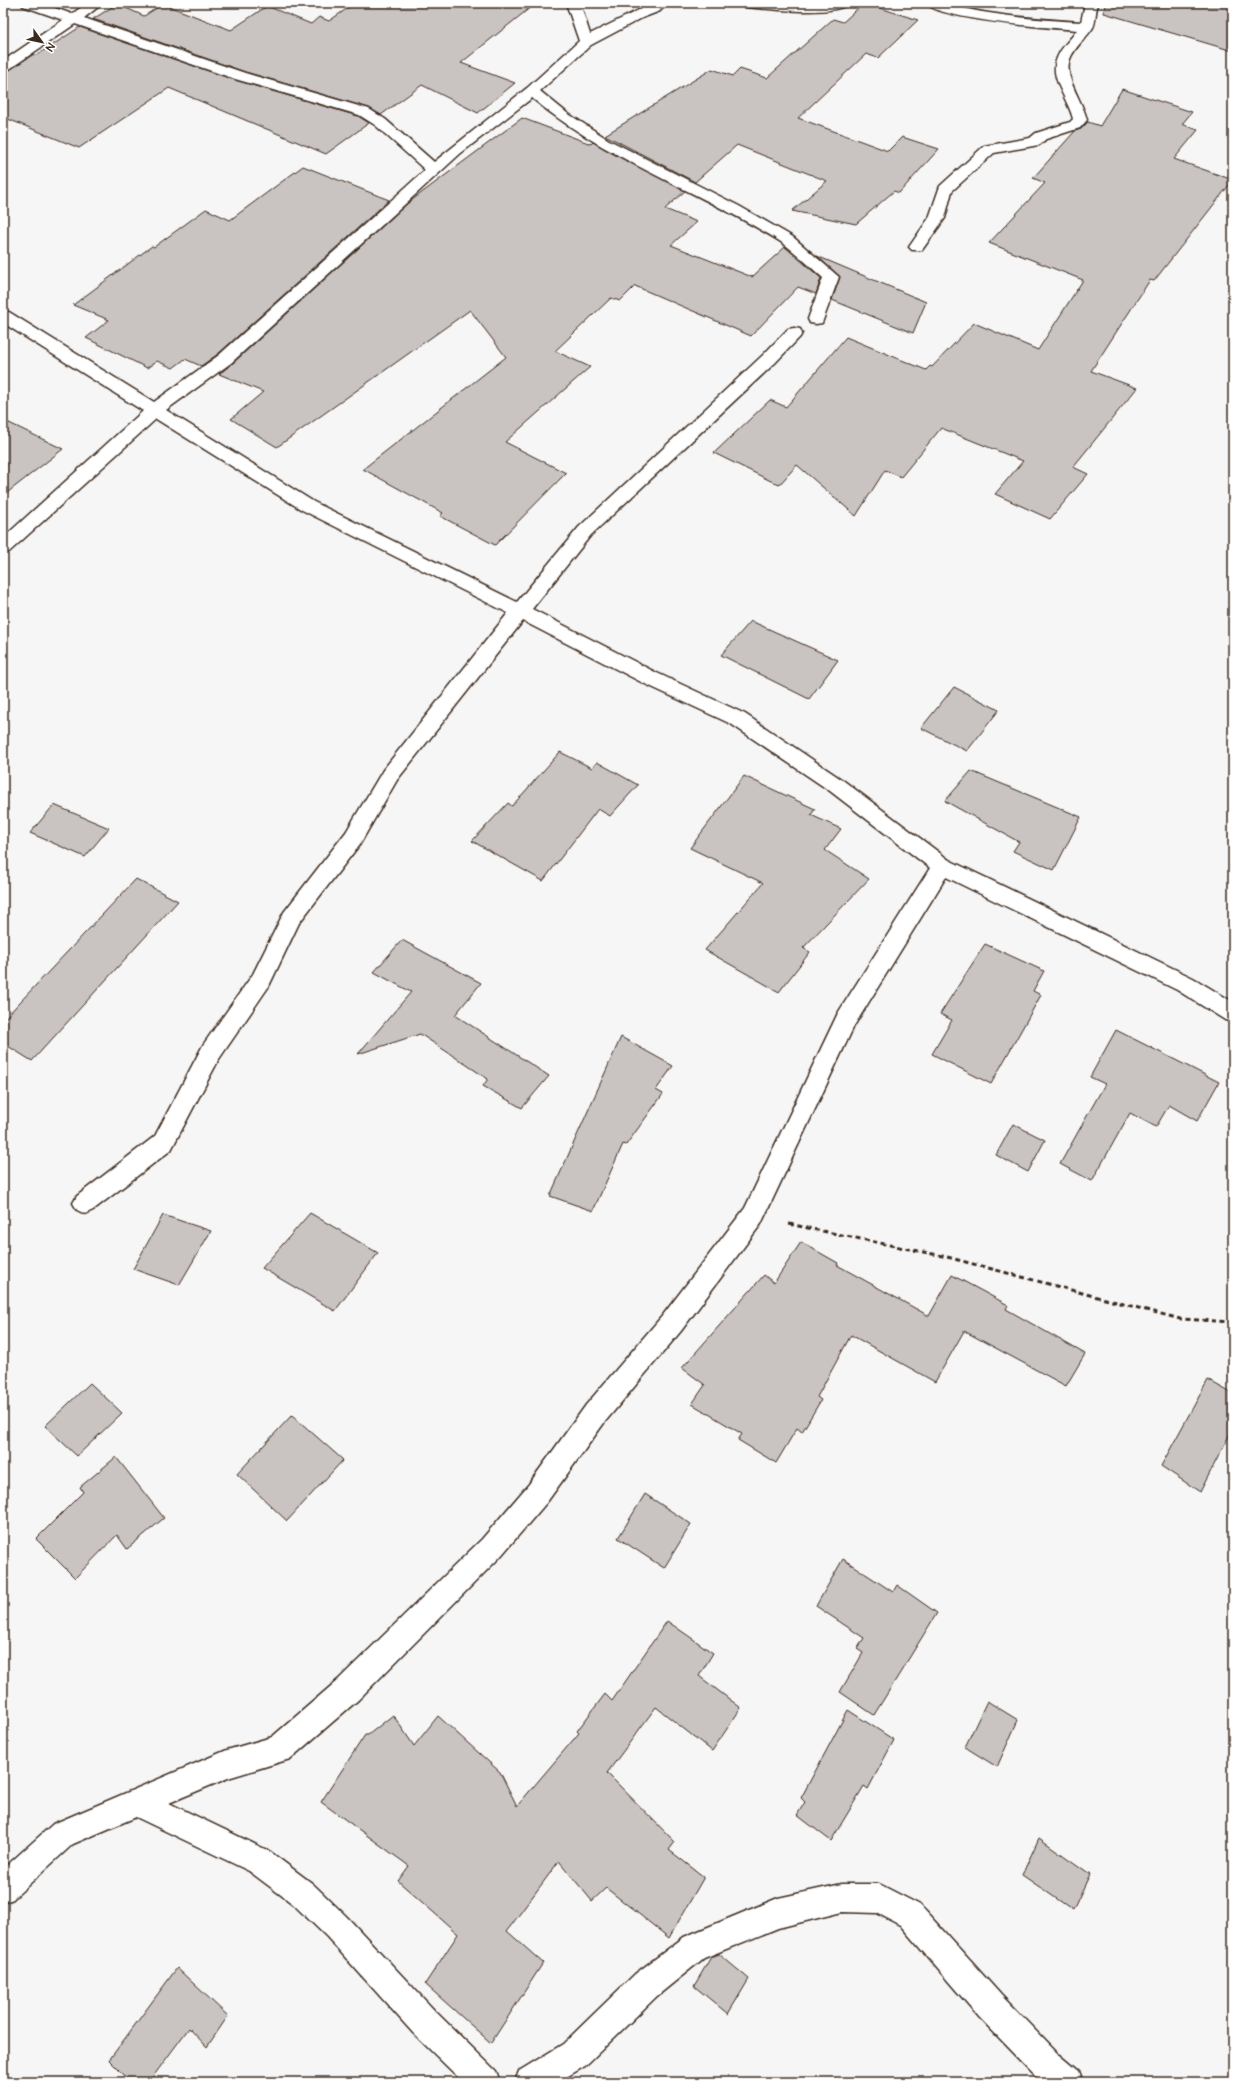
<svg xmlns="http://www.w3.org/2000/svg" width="1236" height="2085" font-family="'Architects Daughter',sans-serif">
<rect width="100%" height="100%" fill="#f7f6f6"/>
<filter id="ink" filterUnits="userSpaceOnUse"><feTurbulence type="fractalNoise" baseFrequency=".025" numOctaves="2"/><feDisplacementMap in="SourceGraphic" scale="8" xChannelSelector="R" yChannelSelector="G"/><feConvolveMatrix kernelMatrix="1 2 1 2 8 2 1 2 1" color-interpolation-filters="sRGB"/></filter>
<g filter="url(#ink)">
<!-- building -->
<g fill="#c9c3c1" stroke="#3b2a1e">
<path d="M355 3H536L461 63 515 83 478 113 422 85 381 115 369 108 245 72 93 19 117 4 144 16 163 4 231 30 267 6 311 24 319 17 329 21Z"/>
<path d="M864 3 918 20 878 58 866 54 798 118 888 151 902 137 939 149 899 193 894 191 856 224 792 211 827 181 737 145 695 182 605 135 712 69 733 76 740 69 767 78 833 19 843 22Z"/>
<path d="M1105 3H1233V51L1104 13Z"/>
<path d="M80 27 235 80 358 116 369 123 326 154 169 88 79 148 3 117V73L34 54 37 55Z"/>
<path d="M1122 89 1192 112 1182 124 1198 130 1174 159 1233 180 1154 281 1150 280 1091 371 1137 388 1073 467 1088 474 1050 519 995 494 1023 461 941 428 901 477 885 470 856 516 797 465 779 485 714 453 770 400 786 407 846 337 926 370 930 366 932 367 974 323 1038 350 1083 280 989 243 1045 183 1033 178 1075 131 1081 129 1088 122 1100 126Z"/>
<path d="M522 118 591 144 593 142 685 191 665 209 697 222 671 245 752 277 785 247 821 278 816 294 798 287 751 336 635 286 620 301 611 298 555 351 590 367 505 442 566 473 495 545 440 516 443 513 363 469 506 357 470 310 277 447 231 419 263 392 219 374 232 364 408 203Z"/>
<path d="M303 166 389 200 218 354 201 366 185 359 173 368 157 361 147 368 86 338 109 320 73 305 152 246 154 247 206 209 230 220Z"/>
<path d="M817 256 926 302 913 333 832 300 840 277Z"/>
<path d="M3 420 63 449 3 496Z"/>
<path d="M751 621 838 660 809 699 721 655Z"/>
<path d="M954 687 999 710 967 751 921 728Z"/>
<path d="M560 752 592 768 597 762 638 785 610 816 598 809 543 881 472 841 508 803 512 806Z"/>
<path d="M971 771 1081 817 1054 870 1013 851 1019 842 945 801Z"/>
<path d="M744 776 815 809 811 815 841 829 825 850 869 879 803 948 810 952 779 992 705 950 763 883 690 848Z"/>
<path d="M54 805 109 828 85 857 30 833Z"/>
<path d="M136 879 178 901 32 1061 3 1043V1020Z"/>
<path d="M402 940 481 983 455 1015 549 1076 522 1108 483 1086 488 1079 420 1034 358 1054 411 992 374 972Z"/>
<path d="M985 944 1044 971 1033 991 1041 995 991 1084 932 1054 952 1020 940 1014Z"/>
<path d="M1116 1030 1219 1082 1197 1121 1169 1105 1156 1127 1130 1113 1092 1181 1060 1164 1105 1084 1090 1077Z"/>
<path d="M621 1037 673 1066 656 1090 663 1094 626 1145 623 1144 593 1211 550 1196Z"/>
<path d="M1013 1124 1045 1140 1028 1172 996 1155Z"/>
<path d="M310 1213 378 1253 335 1311 262 1268Z"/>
<path d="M163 1215 211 1231 179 1285 133 1269Z"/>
<path d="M801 1242 838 1263 837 1265 929 1316 952 1275 1008 1305 1006 1309 1085 1354 1066 1386 964 1331 935 1382 851 1335 817 1397 821 1400 802 1432 797 1428 776 1463 738 1440 742 1434 692 1404 705 1385 682 1368 764 1275 774 1283Z"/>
<path d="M1208 1380 1233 1394V1428L1200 1492 1161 1466Z"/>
<path d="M90 1383 122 1413 77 1456 45 1426Z"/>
<path d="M292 1415 343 1460 287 1521 237 1474Z"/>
<path d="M116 1457 164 1518 127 1549 117 1535 75 1578 36 1539 83 1492 80 1487Z"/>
<path d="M645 1494 691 1524 664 1568 618 1538Z"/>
<path d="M843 1559 893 1592 897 1585 937 1613 874 1715 840 1692 863 1653 857 1649 864 1638 816 1606Z"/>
<path d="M667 1621 713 1653 699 1676 741 1708 712 1751 656 1707 607 1773 675 1842 669 1850 704 1877 669 1938 606 1888 592 1901 559 1861 507 1931 543 1963 491 2043 425 1984 458 1934 398 1881 409 1866 321 1802 365 1735H368L393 1715 414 1746 438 1716 500 1772 517 1806 579 1733 577 1731 605 1694 612 1701Z"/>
<path d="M987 1701 1018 1720 997 1767 965 1747Z"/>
<path d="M848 1710 894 1740 868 1789 864 1786 831 1841 797 1815 805 1802 801 1798Z"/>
<path d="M1039 1838 1090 1874 1073 1910 1022 1875Z"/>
<path d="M719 1954 749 1979 728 2014 694 1986 711 1957Z"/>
<path d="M177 1968 228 2016 207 2047 189 2028 149 2082H131L109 2060Z"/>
</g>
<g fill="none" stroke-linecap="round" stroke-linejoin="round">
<defs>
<g id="minor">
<path d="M21 3H41L72 14 87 3H103L84 18 245 73 369 109 385 119 434 162 527 88 579 41 566 3H580L590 34 653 3H668L660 11 642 18 591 45 540 91 567 113 609 140 739 206 793 237 839 277 822 323 816 324 810 323 808 319 823 278C809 266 796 252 781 242 700 191 606 160 532 98L461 153 231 363 166 410 314 502 517 602 579 527 763 355 788 329 794 328 800 329 802 333 800 337 775 363 591 535 532 609 657 673 745 714 844 781 949 860 1193 978 1233 1002V1022L1225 1020 1177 990 946 877 854 1026 761 1224 681 1331 604 1423 547 1502 500 1557 358 1700 290 1759 228 1778 169 1803 269 1851 313 1884 347 1917 435 2011 496 2071 500 2082H463L413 2033 327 1937 293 1904 249 1871 136 1817 73 1844 13 1899 3 1903V1869L53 1824 227 1750 272 1737 338 1680 482 1539 529 1484 586 1405 663 1315 745 1208 838 1013 930 868 830 791 731 724 643 683 523 621 397 780 360 844 299 923 269 986 219 1059 171 1150 93 1210 85 1214 77 1210 73 1203 77 1196 155 1136 203 1045 253 974 284 912 346 832 383 770 508 613 302 510 156 419 9 552 3 554V538L143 411 3 323V311L9 312 154 402 219 355 425 170 375 125 359 115 235 79 75 24 8 70 3 71V61L63 20 23 6Z"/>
<path d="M740 3H849C839 17 764 9 747 7Z"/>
<path d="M926 3C949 3 967 10 989 13 1019 18 1050 20 1081 22L1085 3H1099C1094 11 1097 23 1092 29 1086 38 1074 48 1070 59 1063 78 1083 101 1087 120L1080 128 1046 139 1039 145 994 153 952 191 945 218 922 250H912L909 247 929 218 940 186 984 146 1030 138 1036 133 1070 122 1073 119C1069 100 1048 77 1057 58 1061 47 1071 39 1077 30 1053 28 938 20 926 3Z"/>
<path d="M842 1884H879L920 1905 1001 1995 1059 2055 1078 2071 1082 2082H1043L1037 2077 979 2017 900 1925 877 1913 842 1912 778 1928 704 1958 657 1996 585 2066 558 2082H515L519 2071 563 2044 635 1974 684 1937 778 1898Z"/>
</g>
</defs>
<!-- minor casing -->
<use href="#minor" stroke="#3b2a1e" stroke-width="3"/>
<!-- path -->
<path stroke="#3b2a1e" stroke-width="3" stroke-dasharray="5 3.5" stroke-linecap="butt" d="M789 1224 947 1257 1180 1319 1233 1322"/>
<!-- minor -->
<use href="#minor" fill="#fff" fill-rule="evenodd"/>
</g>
</g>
<!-- margin -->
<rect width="1236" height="2085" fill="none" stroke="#fff" stroke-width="16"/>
<rect x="8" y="8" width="1220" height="2069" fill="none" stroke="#3b2a1e" stroke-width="1.5" filter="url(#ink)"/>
<!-- north arrow -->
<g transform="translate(42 42) rotate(123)" stroke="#ffffff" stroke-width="3" paint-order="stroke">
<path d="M0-3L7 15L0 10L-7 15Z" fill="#3b2a1e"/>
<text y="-6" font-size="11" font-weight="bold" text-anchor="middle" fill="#3b2a1e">N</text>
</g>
</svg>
